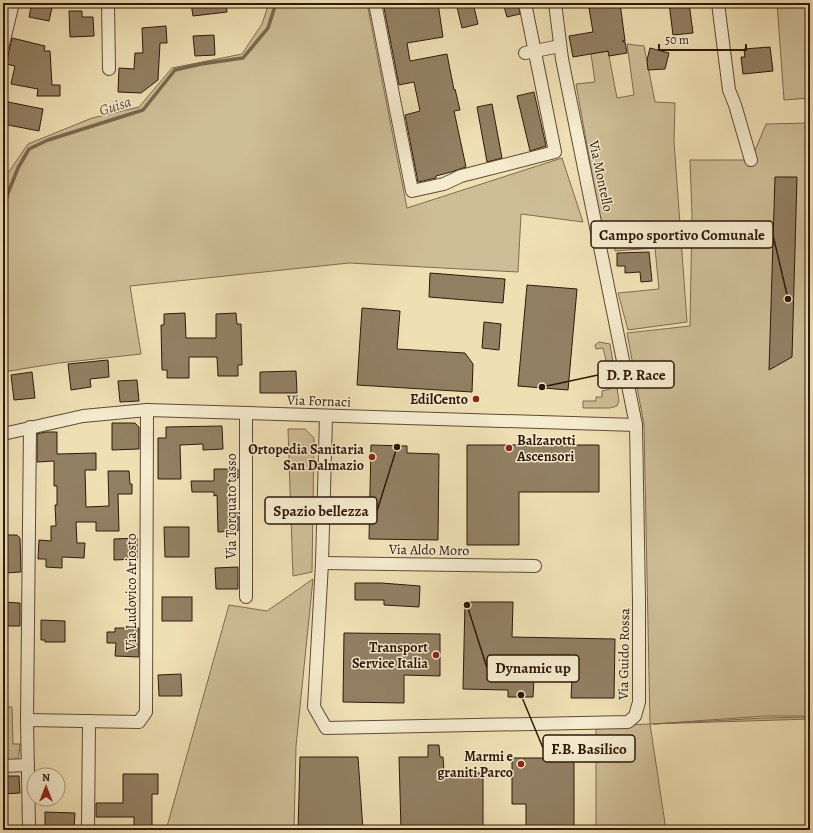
<svg xmlns="http://www.w3.org/2000/svg" width="813" height="833" font-family="Alegreya,serif">
<rect width="100%" height="100%" fill="#efe0b4"/>
<filter id="stains"><feTurbulence type="fractalNoise" baseFrequency=".005" numOctaves="4"/><feColorMatrix values="0 0 0 0 .2 0 0 0 0 .09 0 0 0 0 .02 0 0 0 .5 -.17"/></filter>
<radialGradient id="worn" r=".72"><stop offset=".6" stop-color="#630" stop-opacity="0"/><stop offset="1" stop-color="#630" stop-opacity=".3"/></radialGradient>
<!-- green -->
<g fill="#cebe97" stroke="#7e6b51">
<path d="M269 3H367L407 208 562 158 583 222 521 214 518 272 349 263 130 286 141 354 59 363 3 372V188L8 173 28 144 92 118 139 107 172 68 242 54 262 24Z"/>
<path d="M777 3H810V98L784 100Z"/>
<path d="M627 44 644 46 655 102 675 103 674 141 687 322 628 330 618 293 659 289 655 248 615 251 614 241 604 240 576 84 595 82 591 54 608 51 617 98 634 95Z"/>
<path d="M810 123V716H766L653 724 766 718 810 717V719L650 724 666 830H596V726L650 724 644 425 627 333 690 326 692 215 690 160H751L766 124Z"/>
<path d="M599 342 610 344 619 401 617 406 610 408H583V401H596V397H602V391L613 388 603 348 596 349 595 345Z"/>
<path d="M288 429H305L314 438 312 572 293 576Z"/>
<path d="M313 579 296 746 294 830H166L229 605 267 611Z"/>
<path d="M3 707H12L13 744H20L19 755 17 760 3 761Z"/>
</g>
<g fill="none" stroke-linecap="round" stroke-linejoin="round">
<!-- stream -->
<path stroke="#7a674e" stroke-width="3.5" d="M3 211 8 193 18 168 29 149 48 140 143 110 175 70 201 64 243 58 268 28 276 3"/>
</g>
<!-- building -->
<g fill="#928063" stroke="#2e180b">
<path d="M32 3H53L49 21 29 17Z"/>
<path d="M191 3H226L227 12 193 16Z"/>
<path d="M383 3H438L443 37 407 43 410 61 447 54 454 90 455 89 460 110 454 111 466 167 451 172 436 176V178L418 182 405 115 420 111 414 82 399 85Z"/>
<path d="M456 3H473L478 24 462 28Z"/>
<path d="M503 3H518L520 14 507 17Z"/>
<path d="M620 3 625 41H622L625 42 627 53 609 56 608 51 573 57 569 36 593 32 589 8Z"/>
<path d="M669 3H689L693 33 673 35Z"/>
<path d="M69 11H82V17H93L94 36 70 37Z"/>
<path d="M166 26 167 43H160L158 80 141 93 118 92 119 68 134 69 135 53H143L142 28Z"/>
<path d="M214 35 215 55 195 56 193 36Z"/>
<path d="M12 38 45 46 44 51H50L52 85H60V96H37L38 89 11 84 15 66 6 64Z"/>
<path d="M770 47 773 71 743 74 741 57H745L744 49Z"/>
<path d="M650 48 669 53 665 69 648 70 647 60Z"/>
<path d="M534 92 546 146 530 151 517 96Z"/>
<path d="M3 101 43 109 39 131 3 124Z"/>
<path d="M492 104 502 158 487 162 477 107Z"/>
<path d="M775 177H797L792 357 769 370Z"/>
<path d="M649 252 652 281 641 282 640 272 625 273V266H617V253Z"/>
<path d="M430 273 505 279 503 303 429 297Z"/>
<path d="M527 285 577 289 568 390 518 386Z"/>
<path d="M362 308 400 311 397 349 465 353 473 364 472 392 357 385Z"/>
<path d="M185 313 186 338H216V314L236 313 237 324H241L242 365H238V376H218L217 357H189V378H167V370H162L161 325H164V314Z"/>
<path d="M484 322 501 324 499 350 482 348Z"/>
<path d="M108 360 109 377 90 379 91 387 71 390 68 364Z"/>
<path d="M296 371 297 393H260V372Z"/>
<path d="M32 372 35 398 14 400 11 375Z"/>
<path d="M137 380 139 401 120 402 118 381Z"/>
<path d="M112 423H135L139 427V449L112 450Z"/>
<path d="M222 426 223 449 203 450V444L180 445 181 479H158V438H166V427Z"/>
<path d="M45 432H57V454L96 453V470H85L86 507 109 506 108 471H129L130 484H132V494H118L119 531H96V522H76L77 543H85L84 558 62 557V568L46 567V559H38L39 540 51 541V526H56L55 505H57V486H54V461L37 462V434Z"/>
<path d="M371 445 407 446V453L439 454 438 540 369 539Z"/>
<path d="M467 445H599V492H519V545H467Z"/>
<path d="M214 469H238V478L229 479V513L238 512V531L218 532 217 495 214 496V492H192L191 481H214Z"/>
<path d="M164 527H189V557H165Z"/>
<path d="M3 535H17L20 538 21 572 4 573Z"/>
<path d="M137 538V559L114 560V539Z"/>
<path d="M238 567V589H216L215 568Z"/>
<path d="M355 583H381L420 586 419 607 384 605V600H355Z"/>
<rect x="162" y="597" width="30" height="24"/>
<path d="M3 602 20 603V626H3Z"/>
<path d="M465 602H513L512 637 615 639 614 698H571L572 679 534 678 533 697H508V690L463 689Z"/>
<path d="M41 620 65 621V642H45V640H41Z"/>
<path d="M115 628H139V657L115 656 116 643H107V632H115Z"/>
<path d="M344 633 440 634V676L404 675V703L343 702Z"/>
<path d="M181 674 182 696H159L158 675Z"/>
<path d="M428 745H439L440 757H443L444 772 483 773V830H401L399 757H428Z"/>
<path d="M300 757H358L363 830H298Z"/>
<path d="M512 758H574V830H526V804H512Z"/>
<path d="M123 774H158V794H152V830H134V817H96V803H123Z"/>
<path d="M3 776H19L20 793 3 794Z"/>
<path d="M45 812 75 813 74 830H45Z"/>
</g>
<g fill="none" stroke-linecap="round" stroke-linejoin="round">
<defs>
<g id="minor">
<path d="M108 3 109 69"/>
<path d="M375 3 412 191 444 184 461 176 555 152 525 3"/>
<path d="M718 3 729 90 735 105 751 160"/>
<path d="M3 44 13 3"/>
<path d="M525 53 560 46"/>
<path d="M246 414V597"/>
<path d="M326 417 322 563 314 707 326 728 628 722 635 716 639 702V601L636 425 562 59 555 3"/>
<path d="M3 434 83 416 147 410 636 425"/>
<path d="M322 563 535 566"/>
<path d="M27 720 139 722 146 712 147 410"/>
<path d="M3 766 28 765"/>
<path d="M29 830 27 720 30 427"/>
<path d="M88 830 89 721"/>
</g>
</defs>
<!-- minor casing -->
<use href="#minor" stroke="#5e4a35" stroke-width="14"/>
<!-- minor -->
<use href="#minor" stroke="#f5ebce" stroke-width="12"/>
</g>
<!-- markers -->
<g fill="#8f2418" stroke="#f5ebce" stroke-width="1.5">
<circle cx="476" cy="399" r="4"/>
<circle cx="509" cy="448" r="4"/>
<circle cx="372" cy="457" r="4"/>
<circle cx="436" cy="655" r="4"/>
<circle cx="521" cy="764" r="4"/>
</g>
<g text-anchor="middle" dominant-baseline="central" stroke-width="3" stroke-linejoin="round" paint-order="stroke">
<!-- street labels -->
<g font-size="14" fill="#2e180b" stroke="#f5ebce">
<text transform="translate(601 176) rotate(78)">Via Montello</text>
<text transform="translate(319 401) rotate(2)">Via Fornaci</text>
<text transform="translate(231 506) rotate(-90)">Via Torquato tasso</text>
<text transform="translate(429 550) rotate(1)">Via Aldo Moro</text>
<text transform="translate(131 592) rotate(-90)">Via Ludovico Ariosto</text>
<text transform="translate(624 654) rotate(-89)">Via Guido Rossa</text>
</g>
<!-- poi labels -->
<g font-size="14" font-weight="bold" fill="#2e180b" stroke="#f5ebce" text-anchor="end">
<text x="468" y="399">EdilCento</text>
<text x="517" y="440" text-anchor="start">Balzarotti<tspan x="517" dy="16">Ascensori</tspan></text>
<text x="364" y="449">Ortopedia Sanitaria<tspan x="364" dy="16">San Dalmazio</tspan></text>
<text x="428" y="647">Transport<tspan x="428" dy="16">Service Italia</tspan></text>
<text x="513" y="756">Marmi e<tspan x="513" dy="16">graniti Parco</tspan></text>
</g>
<!-- water labels -->
<g font-size="15" font-style="italic" fill="#614d38" stroke="#f5ebce">
<text transform="translate(115 106) rotate(-18)">Guisa</text>
</g>
</g>
<!-- callouts -->
<path fill="none" stroke="#2e180b" stroke-width="1.5" d="M788 299L773 235M542 387L598 375M397 447L377 511M467 605L487 668M521 695L543 748"/>
<g fill="#2e180b" stroke="#f5ebce" stroke-width="1.5">
<circle cx="788" cy="299" r="4"/>
<circle cx="542" cy="387" r="4"/>
<circle cx="397" cy="447" r="4"/>
<circle cx="467" cy="605" r="4"/>
<circle cx="521" cy="695" r="4"/>
</g>
<g fill="#f5ebce" stroke="#2e180b" stroke-width="1.5">
<rect x="591" y="221" width="182" height="27" rx="4"/>
<rect x="598" y="361" width="76" height="27" rx="4"/>
<rect x="265" y="497" width="112" height="27" rx="4"/>
<rect x="487" y="655" width="92" height="27" rx="4"/>
<rect x="543" y="735" width="92" height="27" rx="4"/>
</g>
<g font-size="15" text-anchor="middle" font-weight="bold" fill="#2e180b">
<text x="682" y="240">Campo sportivo Comunale</text>
<text x="636" y="380">D. P. Race</text>
<text x="321" y="516">Spazio bellezza</text>
<text x="533" y="673">Dynamic up</text>
<text x="589" y="754">F.B. Basilico</text>
</g>
<!-- margin -->
<rect width="813" height="833" fill="none" stroke="#efe0b4" stroke-width="16"/>
<rect x="4" y="4" width="805" height="825" fill="none" stroke="#2e180b" stroke-width="2"/>
<rect x="8" y="8" width="797" height="817" fill="none" stroke="#2e180b"/>
<!-- north arrow -->
<g transform="translate(46 787)"><circle r="19" fill="#f5ebce" stroke="#a59780"/>
<path d="M0-3L7 15L0 10L-7 15Z" fill="#8f2418"/>
<text y="-6" font-size="11" font-weight="bold" text-anchor="middle" fill="#2e180b">N</text>
</g>
<!-- scale -->
<path d="M659 44v6h87v-6" fill="none" stroke="#2e180b" stroke-width="2"/>
<text x="665" y="44" font-size="12" fill="#2e180b" stroke="#f5ebce" stroke-width="3" paint-order="stroke">50 m</text>
<rect width="100%" height="100%" filter="url(#stains)"/>
<rect width="100%" height="100%" fill="url(#worn)"/>
</svg>
